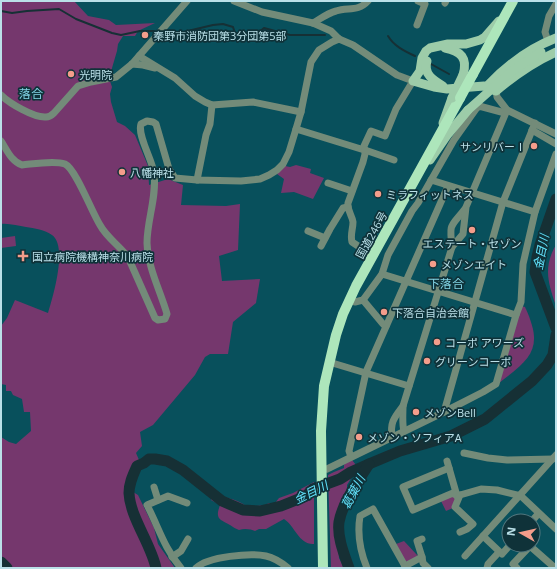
<svg xmlns="http://www.w3.org/2000/svg" width="557" height="569" font-family="'Open Sans','Noto Sans JP',sans-serif">
<rect width="100%" height="100%" fill="#08505c"/>
<!-- green -->
<g fill="#75376d">
<path d="M1 1H74L88 16 109 20 116 25 155 23 138 31 135 36H123L118 44 117 51 112 68 110 81 112 87 110 94 111 102 117 122 125 126 135 135 148 166 149 185 168 179 183 185 181 205 226 206 240 204 238 250 219 256 222 281 260 279 256 303 233 322 228 354H210L205 357 195 375 153 425 140 432 142 446 136 453 142 467 136 475 133 492 138 495 154 528 158 544 175 568H1V437L9 442 16 444 31 431 30 412H24L22 399 13 395 11 391H6V385L1 384V326L7 318 15 300 48 313C53 297 68 246 52 235 45 230 34 228 26 227 18 226 9 223 1 224Z"/>
<path d="M296 165 311 169 310 173 324 178 313 199 294 192 281 193 284 179 277 174 285 166 290 167Z"/>
<path d="M15 236 16 246 1 248V238Z"/>
<path d="M556 245V306C548 283 543 267 556 245Z"/>
<path d="M521 306 525 307C544 348 532 358 499 383Z"/>
<path d="M348 460H352L356 465V470L347 485V490L338 510 336 525 339 558 344 568H331L328 475 334 472 344 468V465Z"/>
<path d="M314 482V544C299 545 295 526 284 519L266 529H259L255 531C251 529 244 528 239 530 236 529 233 527 230 525 219 519 215 519 220 505L211 500V493C221 497 239 499 247 507L265 505 269 503H275L279 498 293 493Z"/>
<path d="M452 496 455 497 456 501 452 506 453 508 446 511 441 501Z"/>
<path d="M404 541 418 556 408 562 405 561 396 544Z"/>
</g>
<g fill="none" stroke-linecap="round" stroke-linejoin="round">
<!-- stream -->
<g stroke="#163035" stroke-width="2">
<path d="M1 11 12 13 27 11 59 9 76 19 112 33 121 35 140 31H154"/>
<path d="M166 33 175 34 213 25 223 24 233 27 235 33C250 40 253 38 264 28L290 35H325"/>
<path d="M388 36C394 46 404 51 415 56"/>
<path d="M431 64 449 74"/>
</g>
<!-- river -->
<g stroke="#163035" stroke-width="11">
<path d="M556 199 540 245 537 257 535 272 556 328"/>
<path d="M1 562 7 568"/>
<path d="M156 568C151 544 130 517 129 493 129 483 133 475 137 466L144 463 149 459H155L167 461 183 470 222 501 243 510 260 511 281 506 306 496 313 489 340 479 351 472 369 464 400 451 451 436 485 419 532 381 547 365 553 355 556 335"/>
<path d="M349 568C344 554 337 537 339 522 343 501 358 482 369 464"/>
</g>
<!-- minor -->
<g stroke="#738b79" stroke-width="7">
<path d="M234 1 262 12 313 23 331 31 339 39 353 45 397 75 413 81 396 109 385 136 371 131 364 146 365 154 363 162 348 203C347 210 352 215 353 222 353 229 350 235 352 242L373 256"/>
<path d="M445 3 446 1"/>
<path d="M313 23C320 19 328 13 336 11 348 7 358 12 368 1"/>
<path d="M417 25 425 4 418 1"/>
<path d="M548 41 545 32 549 16 556 4"/>
<path d="M139 56 175 78 195 96 205 102 212 105 253 102 301 112"/>
<path d="M132 64 143 65 155 68"/>
<path d="M496 91 497 97 507 110 556 134"/>
<path d="M1 95C9 103 34 118 46 117 49 117 52 115 54 113L78 86 91 82 116 77 132 64 187 1"/>
<path d="M296 129 361 149 364 148"/>
<path d="M532 130 556 144"/>
<path d="M1 141C7 150 11 161 22 165 33 164 54 160 65 164 76 169 92 213 100 225 107 238 119 245 128 257L155 318 158 320 165 319 167 314C160 290 148 268 147 243 147 220 157 197 154 173 152 159 137 135 141 124L147 121 153 122 156 124 169 169 175 178 197 180 241 181 260 179 269 175 277 170 283 164 289 152 296 129 301 112 311 62 319 50 332 42 339 39"/>
<path d="M365 150 394 160"/>
<path d="M197 180 206 135 210 124 212 105"/>
<path d="M431 180 535 212"/>
<path d="M328 183 352 191"/>
<path d="M308 231 325 238"/>
<path d="M321 246 330 229 343 208 348 207"/>
<path d="M452 247C449 222 451 227 465 209"/>
<path d="M382 274 516 315"/>
<path d="M363 300 383 324 386 326"/>
<path d="M355 302 363 300 382 274 388 255 412 211 418 203 454 140 476 109 479 106 505 113"/>
<path d="M329 362 409 386"/>
<path d="M444 412 503 202 535 123"/>
<path d="M404 431C402 425 403 413 403 406L452 247 463 234 466 207 507 110"/>
<path d="M392 437C390 422 394 418 403 406"/>
<path d="M464 453 488 458 507 460 553 459"/>
<path d="M351 457 349 451 366 372 448 186"/>
<path d="M447 461 457 496"/>
<path d="M449 468 403 487 413 510 453 493 457 496 460 495"/>
<path d="M327 469 444 412 483 392 496 384 516 315 521 302 523 264 535 212 556 154"/>
<path d="M154 487 158 500"/>
<path d="M532 521 538 514"/>
<path d="M460 532 467 529 473 524 455 507 460 495 481 489 497 490 521 496 556 529"/>
<path d="M483 536 502 554 510 545"/>
<path d="M465 556 556 455"/>
<path d="M172 557 181 551 188 539"/>
<path d="M422 557 417 541 422 539"/>
<path d="M405 566 422 557 423 563 428 568"/>
<path d="M181 568C164 548 159 528 147 505L168 496 187 503"/>
<path d="M196 568C208 556 251 553 266 556 275 558 282 563 288 568"/>
<path d="M367 568C360 551 357 534 360 516L373 509 406 568"/>
<path d="M487 568 488 564 499 552"/>
<path d="M517 568 513 564 530 546 555 568"/>
</g>
<!-- major -->
<g stroke="#9dcca9" stroke-width="9">
<path d="M499 21 485 37 480 40 466 44H448L430 48 426 51 422 58 420 71 413 81 434 87 447 89 484 86 496 91C515 75 534 62 556 52"/>
<path d="M445 48C461 51 468 58 463 75"/>
<path d="M427 61C423 74 433 80 443 86"/>
<path d="M487 86C506 66 530 48 556 38"/>
<path d="M443 123 452 98"/>
<path d="M430 160 448 134 468 110"/>
</g>
<!-- highway -->
<g stroke="#ade6bb" stroke-width="10">
<path d="M473 74 513 1"/>
<path d="M323 568 321 431 324 386 336 335 343 314 356 286 460 98"/>
</g>
<!-- major-bridge -->
<g stroke="#9dcca9" stroke-width="9">
<path d="M452 98 463 75"/>
<path d="M468 110 512 71 541 52"/>
</g>
<!-- highway-bridge -->
<path stroke="#ade6bb" stroke-width="10" d="M460 98 473 74"/>
</g>
<!-- markers -->
<g fill="#f49d8b" stroke="#0f3239" stroke-width="1.5">
<circle cx="145" cy="35" r="4"/>
<circle cx="71" cy="74" r="4"/>
<circle cx="534" cy="146" r="4"/>
<circle cx="122" cy="172" r="4"/>
<circle cx="378" cy="194" r="4"/>
<circle cx="472" cy="230" r="4"/>
<path d="M21 250h4v4h4v4h-4v4h-4v-4h-4v-4h4z"/>
<circle cx="433" cy="264" r="4"/>
<circle cx="384" cy="312" r="4"/>
<circle cx="437" cy="342" r="4"/>
<circle cx="427" cy="361" r="4"/>
<circle cx="416" cy="412" r="4"/>
<circle cx="359" cy="437" r="4"/>
</g>
<g text-anchor="middle" dominant-baseline="central" stroke-width="3.5" stroke-linejoin="round" paint-order="stroke">
<!-- poi labels -->
<g font-size="11" fill="#bae0e8" stroke="#0f3239" text-anchor="start">
<text x="153" y="35">秦野市消防団第3分団第5部</text>
<text x="79" y="74">光明院</text>
<text x="526" y="146" text-anchor="end">サンリバーⅠ</text>
<text x="130" y="172">八幡神社</text>
<text x="386" y="194">ミラフィットネス</text>
<text x="472" y="243" text-anchor="middle">エステート・セゾン</text>
<text x="32" y="256">国立病院機構神奈川病院</text>
<text x="441" y="264">メゾンエイト</text>
<text x="392" y="312">下落合自治会館</text>
<text x="445" y="342">コーポ アワーズ</text>
<text x="435" y="361">グリーンコーポ</text>
<text x="424" y="412">メゾンBell</text>
<text x="367" y="437">メゾン・ソフィアA</text>
</g>
<!-- street labels -->
<g font-size="11" fill="#bae0e8" stroke="#0f3239">
<text transform="translate(371 235) rotate(-61)">国道246号</text>
</g>
<!-- neighbourhood labels -->
<g font-size="12" fill="#83d4e5" stroke="#0f3239">
<text x="31" y="93">落合</text>
<text x="446" y="283">下落合</text>
</g>
<!-- water labels -->
<g font-size="12" font-style="italic" fill="#62e3fc" stroke="#0f3239">
<text transform="translate(541 252) rotate(-79)">金目川</text>
<text transform="translate(311 492) rotate(-26)">金目川</text>
<text transform="translate(353 492) rotate(-62)">葛葉川</text>
</g>
</g>
<!-- border -->
<rect width="557" height="569" fill="none" stroke="#bae0e8" stroke-width="4"/>
<!-- north arrow -->
<g transform="translate(521 533) rotate(278)"><circle r="19" fill="#0f3239" stroke="#53787f"/>
<path d="M0-3L7 15L0 10L-7 15Z" fill="#f49d8b"/>
<text y="-6" font-size="11" font-weight="bold" text-anchor="middle" fill="#bae0e8">N</text>
</g>
</svg>
